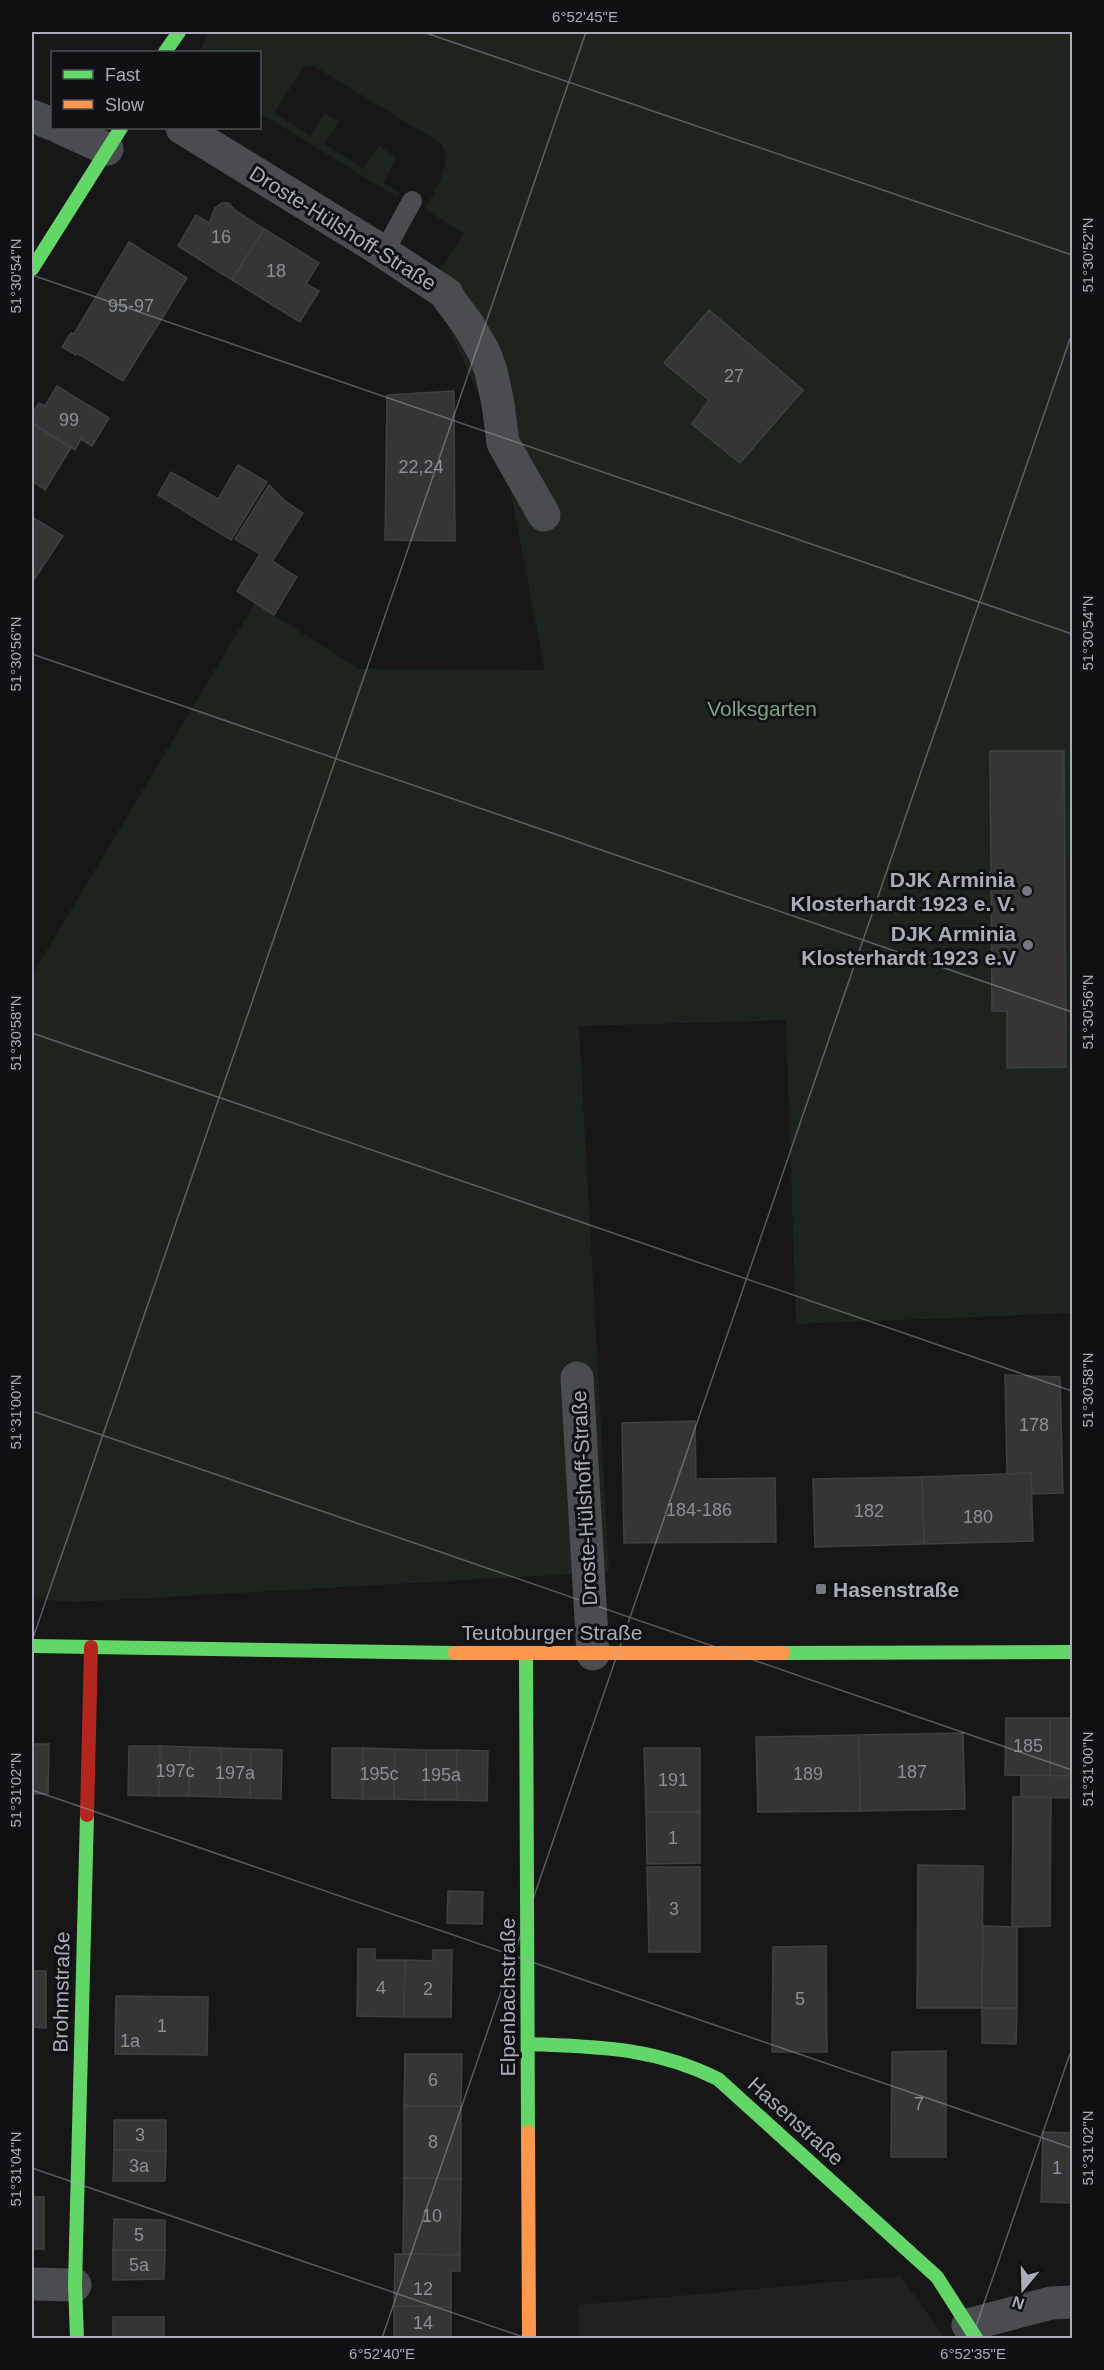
<svg xmlns="http://www.w3.org/2000/svg" width="1104" height="2370" font-family="Helvetica,sans-serif">
<rect width="100%" height="100%" fill="#171717"/>
<!-- built -->
<path fill="#212123" d="M900 2276 945 2338H579V2305Z"/>
<!-- green -->
<path fill="#1d241e" d="M208 32H1072V1313L796 1324 786 1020 579 1026 609 1572 77 1602 32 1599V975L255 603 359 669 545 670 502 446 438 304 424 294 464 234 425 209C436 188 452 167 442 144L314 66 304 67 274 113 310 136 325 113 339 122 324 144 363 169 379 146 396 157 384 183 400 193 397 197 260 113V52H200Z"/>
<!-- building -->
<g fill="#353536" stroke="#3f4043" stroke-width="1.5">
<path d="M222 203H228L236 211 264 229 232 280 178 246 196 215 209 223 215 208Z"/>
<path d="M264 229 319 263 306 284 319 291 300 322 232 280Z"/>
<path d="M129 242 187 278 123 381 77 353 76 355 62 347 71 333 74 334Z"/>
<path d="M709 310 803 390 740 463 692 424 709 400 664 363Z"/>
<path d="M57 386 109 418 92 446 81 439 75 450 32 423V414L39 403 45 406Z"/>
<path d="M454 391 455 541 385 540 387 395Z"/>
<path d="M32 423 71 448 45 490 32 481Z"/>
<path d="M238 465 267 482 231 540 158 495 171 472 218 499Z"/>
<path d="M269 485 285 501 303 513 272 561 297 577 274 615 237 591 260 554 235 539Z"/>
<path d="M32 517 63 536 32 583Z"/>
<path d="M990 751H1064L1066 1067 1007 1068V1011H992Z"/>
<path d="M1005 1375 1060 1377 1063 1493 1032 1494 1031 1473 1007 1474Z"/>
<path d="M695 1421 696 1479 775 1478 776 1542 624 1543 622 1423Z"/>
<path d="M1031 1473 1033 1541 924 1544 922 1477Z"/>
<path d="M922 1477 924 1544 815 1547 813 1479Z"/>
<path d="M1006 1718H1050V1776L1005 1775Z"/>
<rect x="1050" y="1718" width="22" height="58"/>
<path d="M963 1733 965 1809 860 1811 859 1735Z"/>
<path d="M859 1735 860 1811 758 1812 756 1737Z"/>
<path d="M32 1744H49L48 1794H32Z"/>
<path d="M129 1746H160L159 1796 128 1795Z"/>
<path d="M160 1746 190 1747 189 1796H159Z"/>
<path d="M190 1747 221 1748 220 1797 189 1796Z"/>
<path d="M221 1748 251 1749 250 1798 220 1797Z"/>
<path d="M332 1748H363V1799L332 1798Z"/>
<path d="M363 1748 395 1749 394 1799H363Z"/>
<path d="M644 1748H700V1812H646Z"/>
<path d="M251 1749 282 1750 281 1799 250 1798Z"/>
<path d="M395 1749 426 1750 425 1800 394 1799Z"/>
<path d="M426 1750H457V1800H425Z"/>
<path d="M457 1750 488 1751 487 1801 457 1800Z"/>
<path d="M1021 1775 1072 1776V1798L1021 1797Z"/>
<path d="M1013 1797H1051L1050 1926 1012 1927Z"/>
<path d="M646 1812H700V1863L647 1864Z"/>
<path d="M918 1865 983 1866 982 2008H917Z"/>
<path d="M647 1867H700V1952H649Z"/>
<path d="M448 1891 483 1892 482 1924 447 1923Z"/>
<path d="M983 1926 1017 1927V2008H982Z"/>
<path d="M826 1946 827 2052H772L773 1947Z"/>
<path d="M358 1949H375V1960H405L404 2017 357 2016Z"/>
<path d="M433 1950H452L451 2017H404L405 1960 433 1961Z"/>
<path d="M32 1971H46V2028L32 2027Z"/>
<path d="M116 1996 208 1997 207 2055 115 2054Z"/>
<path d="M982 2008H1017L1016 2044 982 2043Z"/>
<path d="M946 2051V2157H891L892 2052Z"/>
<path d="M405 2054H462L461 2106H404Z"/>
<path d="M404 2106H461V2179L404 2178Z"/>
<path d="M114 2120H166V2151L114 2150Z"/>
<path d="M1043 2132 1072 2133V2203L1041 2202Z"/>
<path d="M114 2150 166 2151 165 2181H113Z"/>
<path d="M404 2178 461 2179 460 2255 403 2254Z"/>
<rect x="32" y="2197" width="12" height="52"/>
<path d="M114 2219 165 2220V2250H113Z"/>
<path d="M113 2250H165L164 2279 113 2280Z"/>
<path d="M395 2254 460 2255V2271H451V2307L394 2306Z"/>
<path d="M394 2306 451 2307V2338H394Z"/>
<rect x="113" y="2317" width="51" height="21"/>
</g>
<g fill="none" stroke-linecap="round" stroke-linejoin="round">
<!-- lane -->
<path stroke="#4b4c50" stroke-width="20" d="M384 252 412 201"/>
<!-- street -->
<g stroke="#4b4c50" stroke-width="33">
<path d="M32 116 52 124"/>
<path d="M61 128 107 149"/>
<path d="M182 128 371 244 447 294V296L469 326 484 352 491 371 498 404 503 443 544 515"/>
<path d="M577 1378 593 1654"/>
<path d="M32 2284 75 2285"/>
<path d="M968 2325 1051 2303 1072 2302"/>
</g>
<!-- fast -->
<g stroke="#63d668" stroke-width="14">
<path d="M165 52 179 32"/>
<path d="M32 269 121 128"/>
<path d="M32 1646 455 1653"/>
<path d="M783 1653 1072 1652"/>
<path d="M526 1654 528 2132"/>
<path d="M528 2044C598 2047 654 2047 718 2079L937 2277 976 2338"/>
<path d="M77 2338 75 2285 87 1815"/>
</g>
<!-- slow -->
<g stroke="#ff974d" stroke-width="14">
<path d="M455 1653H783"/>
<path d="M528 2132 529 2338"/>
</g>
<!-- jam -->
<path stroke="#b3261e" stroke-width="14" d="M87 1815 91 1647"/>
</g>
<!-- ticks -->
<path fill="none" stroke="#a8adb8" stroke-width="1.5" stroke-opacity="0.45" d="M423 32 1072 255M32 275 1072 634M32 654 1072 1012M32 1033 1072 1391M32 1411 1072 1770M32 1641 586 32M32 1790 1072 2148M32 2168 526 2338M382 2338 1072 333M972 2338 1072 2048"/>
<!-- markers -->
<g fill="#757880" stroke="#111113" stroke-width="2">
<circle cx="1027" cy="891" r="6"/>
<circle cx="1028" cy="945" r="6"/>
<rect x="815" y="1583" width="12" height="12" rx="3"/>
</g>
<g text-anchor="middle" dominant-baseline="central" stroke-width="6" stroke-linejoin="round" paint-order="stroke">
<!-- number labels -->
<g font-size="18" fill="#8b8f98">
<text x="221" y="237">16</text>
<text x="276" y="271">18</text>
<text x="131" y="306">95-97</text>
<text x="734" y="376">27</text>
<text x="69" y="420">99</text>
<text x="421" y="467">22,24</text>
<text x="1034" y="1425">178</text>
<text x="699" y="1510">184-186</text>
<text x="869" y="1511">182</text>
<text x="978" y="1517">180</text>
<text x="1028" y="1746">185</text>
<text x="175" y="1771">197c</text>
<text x="912" y="1772">187</text>
<text x="235" y="1773">197a</text>
<text x="379" y="1774">195c</text>
<text x="808" y="1774">189</text>
<text x="441" y="1775">195a</text>
<text x="673" y="1780">191</text>
<text x="673" y="1838">1</text>
<text x="674" y="1909">3</text>
<text x="381" y="1988">4</text>
<text x="428" y="1989">2</text>
<text x="800" y="1999">5</text>
<text x="162" y="2026">1</text>
<text x="130" y="2041">1a</text>
<text x="433" y="2080">6</text>
<text x="919" y="2104">7</text>
<text x="140" y="2135">3</text>
<text x="433" y="2142">8</text>
<text x="139" y="2166">3a</text>
<text x="1057" y="2168">1</text>
<text x="432" y="2216">10</text>
<text x="139" y="2235">5</text>
<text x="139" y="2265">5a</text>
<text x="423" y="2289">12</text>
<text x="423" y="2323">14</text>
</g>
<!-- street labels -->
<g font-size="21" fill="#a8adb8" stroke="#111113">
<text transform="translate(343 228) rotate(32)">Droste-Hülshoff-Straße</text>
<text transform="translate(584 1498) rotate(-93)">Droste-Hülshoff-Straße</text>
<text x="552" y="1632">Teutoburger Straße</text>
<text transform="translate(61 1992) rotate(-89)">Brohmstraße</text>
<text transform="translate(507 1997) rotate(-90)">Elpenbachstraße</text>
<text transform="translate(796 2121) rotate(42)">Hasenstraße</text>
</g>
<!-- park labels -->
<g font-size="21" fill="#7fa381" stroke="#111113">
<text x="762" y="708">Volksgarten</text>
</g>
<!-- poi labels -->
<g font-size="21" font-weight="bold" fill="#a8adb8" stroke="#111113" text-anchor="end">
<text x="1015" y="879">DJK Arminia<tspan x="1015" dy="24">Klosterhardt 1923 e. V.</tspan></text>
<text x="1016" y="933">DJK Arminia<tspan x="1016" dy="24">Klosterhardt 1923 e.V</tspan></text>
<text x="833" y="1589" text-anchor="start">Hasenstraße</text>
</g>
</g>
<!-- border -->
<rect width="1104" height="2370" fill="none" stroke="#111113" stroke-width="66"/>
<!-- legend -->
<rect x="51" y="51" width="210" height="78" fill="#111113" stroke="#4d4f55" stroke-width="1.5"/>
<rect x="63" y="70" width="30" height="9" fill="#63d668" stroke="#4d4f55" stroke-width="1.5"/>
<text x="105" y="81" font-size="18" fill="#a8adb8">Fast</text>
<rect x="63" y="100" width="30" height="9" fill="#ff974d" stroke="#4d4f55" stroke-width="1.5"/>
<text x="105" y="111" font-size="18" fill="#a8adb8">Slow</text>
<!-- north arrow -->
<g transform="translate(1023 2289) rotate(199)" stroke="#111113" stroke-width="4.5" paint-order="stroke">
<path d="M0-4.5L10 22L0 15L-10 22Z" fill="#a8adb8"/>
<text y="-9" font-size="16" font-weight="bold" text-anchor="middle" fill="#a8adb8">N</text>
</g>
<rect x="33" y="33" width="1038" height="2304" fill="none" stroke="#a8adb8" stroke-width="2"/>
<g font-size="15" text-anchor="middle" fill="#a8adb8">
<text x="585" y="22">6°52'45"E</text>
<text transform="translate(1088 255) rotate(-90)" y="5">51°30'52"N</text>
<text transform="translate(16 276) rotate(-90)" y="5">51°30'54"N</text>
<text transform="translate(1088 633) rotate(-90)" y="5">51°30'54"N</text>
<text transform="translate(16 654) rotate(-90)" y="5">51°30'56"N</text>
<text transform="translate(1088 1012) rotate(-90)" y="5">51°30'56"N</text>
<text transform="translate(16 1033) rotate(-90)" y="5">51°30'58"N</text>
<text transform="translate(1088 1390) rotate(-90)" y="5">51°30'58"N</text>
<text transform="translate(16 1412) rotate(-90)" y="5">51°31'00"N</text>
<text transform="translate(1088 1769) rotate(-90)" y="5">51°31'00"N</text>
<text transform="translate(16 1790) rotate(-90)" y="5">51°31'02"N</text>
<text transform="translate(1088 2148) rotate(-90)" y="5">51°31'02"N</text>
<text transform="translate(16 2169) rotate(-90)" y="5">51°31'04"N</text>
<text x="382" y="2359">6°52'40"E</text>
<text x="973" y="2359">6°52'35"E</text>
</g>
</svg>
